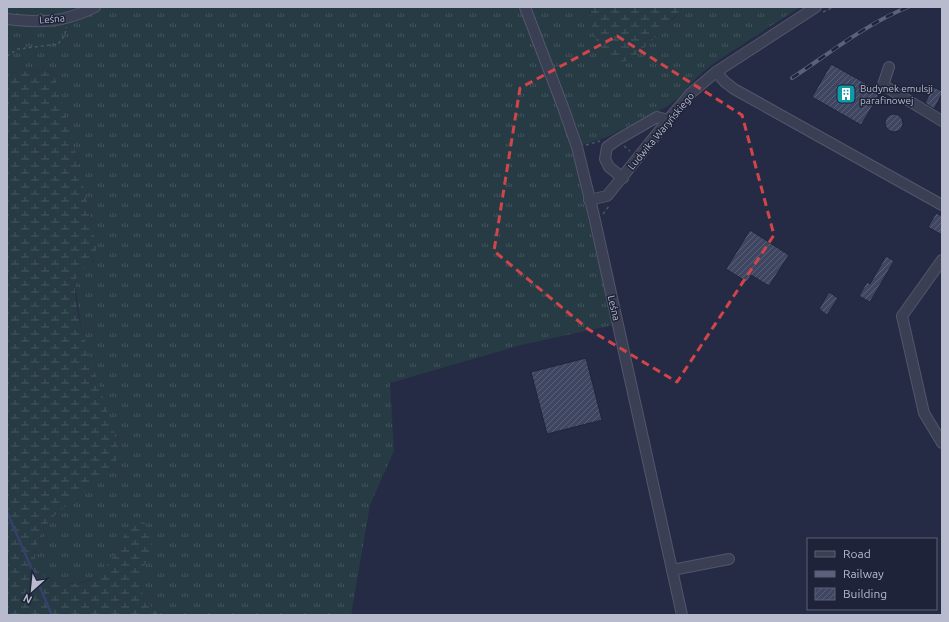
<svg xmlns="http://www.w3.org/2000/svg" width="949" height="622" font-family="Ubuntu,sans-serif">
<defs>
<pattern id="grass-tufts" width="24" height="20" patternUnits="userSpaceOnUse"><rect width="24" height="20" fill="#273b45"/><path d="M3 7l-1-3M5 7V3M7 7l1-3M15 17l-1-3M17 17v-4M19 17l1-3" fill="none" stroke="#44555f"/></pattern>
<pattern id="wetland-marsh" width="20" height="14" patternUnits="userSpaceOnUse"><rect width="20" height="14" fill="#273b45"/><path d="M1 5h8M5 5V1M11 12h8M15 12V8" fill="none" stroke="#44555f"/></pattern>
<pattern id="building-hatch" width="6" height="6" patternUnits="userSpaceOnUse"><rect width="6" height="6" fill="#3f4661"/><path d="M-1 1l2-2M0 6l6-6M5 7l2-2" fill="none" stroke="#585f76"/></pattern>
</defs>
<rect width="100%" height="100%" fill="#252b44"/>
<!-- grass -->
<g fill="url(#grass-tufts)">
<path d="M7 7H86C60 18 34 16 7 15Z"/>
<path d="M99 7H519L566 128 571 146 613 325 521 345 390 383 394 451 370 505 351 615H160C146 603 135 589 142 569 147 556 153 557 152 541 139 547 125 552 113 559 109 562 108 568 104 571 100 574 93 579 88 580 76 585 55 585 44 576 38 571 34 563 35 555 38 513 86 495 111 468 116 463 118 455 119 449 104 399 82 350 77 298 76 292 74 284 76 277 79 270 88 265 94 261L91 219 84 195 79 166 57 90 54 74 42 70 7 73V23L44 26 62 23Z"/>
<path d="M531 7H591L589 13 629 60 639 53 675 17 683 7H800L711 65 697 77 678 98 666 107 607 137 582 145Z"/>
</g>
<!-- wetland -->
<g fill="url(#wetland-marsh)">
<path d="M591 7H683C674 18 640 55 628 60 623 62 618 62 613 62 610 60 606 57 603 54 596 46 588 17 591 7Z"/>
<path d="M41 70 54 74 79 166 96 244C100 271 75 262 75 287 76 316 85 340 93 367 102 394 111 421 119 449 118 456 116 463 111 468 88 496 43 510 36 549 34 558 35 566 42 574 47 580 56 582 64 583 108 588 112 552 131 524L138 521 145 523C148 531 154 541 152 550 151 557 145 563 142 569 135 589 146 603 160 615H7V73Z"/>
</g>
<g fill="none" stroke-linecap="round" stroke-linejoin="round">
<!-- stream -->
<path stroke="#36406a" stroke-width="2.5" d="M7 512 52 615"/>
</g>
<!-- building -->
<g fill="url(#building-hatch)" stroke="#20253b">
<path d="M831 64 881 92 861 125 812 97Z"/>
<path d="M933 87 942 91V94L934 109 925 103Z"/>
<circle cx="894" cy="123" r="9"/>
<path d="M936 213 942 216V235L928 227Z"/>
<path d="M750 230 789 255 769 286 751 275 747 282 726 269Z"/>
<path d="M886 256 894 261 870 302 859 296 867 282 870 284Z"/>
<path d="M829 292 838 298 827 315 819 309Z"/>
<path d="M586 358 602 420 547 434 531 372Z"/>
</g>
<g fill="none" stroke-linecap="round" stroke-linejoin="round">
<defs>
<g id="minor">
<path d="M525 7 563 107 577 147 594 216 682 615"/>
<path d="M7 19C42 23 63 23 95 7"/>
<path d="M889 67 883 85 942 121"/>
<path d="M716 72 725 82 734 89 942 205"/>
<path d="M623 178 609 167 605 159 607 147 617 140 657 117 668 120"/>
<path d="M589 200 607 196 668 120 691 93 716 72 816 7"/>
<path d="M942 260 902 316 924 413 942 443"/>
<path d="M672 570 729 559"/>
</g>
</defs>
<!-- minor casing -->
<use href="#minor" stroke="#52566b" stroke-width="12"/>
<!-- path -->
<g stroke="#455861" stroke-width="1.5" stroke-dasharray="3 3" stroke-linecap="butt">
<path d="M823 12 834 7"/>
<path d="M7 56 18 49 58 44 65 35 66 27"/>
<path d="M586 145 600 141"/>
<path d="M624 146 630 151"/>
<path d="M603 214 609 206"/>
</g>
<!-- minor -->
<use href="#minor" stroke="#3a3f53" stroke-width="10"/>
<defs>
<path id="rail" d="M792 78C830 53 866 24 908 7"/>
</defs>
<!-- rail casing -->
<use href="#rail" stroke="#5b617a" stroke-width="4"/>
<!-- rail -->
<use href="#rail" stroke="#1e2339" stroke-width="2.5" stroke-dasharray="8" stroke-linecap="butt"/>
</g>
<!-- marked area -->
<path fill="none" stroke="#d04549" stroke-width="3" stroke-dasharray="8 5" stroke-linejoin="round" d="M617 36 742 115 774 235 677 382 588 329 494 251 520 88Z"/>
<!-- icons -->
<defs>
<symbol id="building-square" viewBox="-11 -11 22 22"><rect x="-9" y="-9" width="18" height="18" rx="4" fill="#0f9aa8" stroke="#1e2339"/><path d="M-4-6H4V6H1V3H-1V6H-4ZM-2.5-4.3h1.7v1.8h-1.7ZM.8-4.3h1.7v1.8H.8ZM-2.5-1h1.7V.8h-1.7ZM.8-1h1.7V.8H.8Z" fill="#fff"/></symbol>
</defs>
<g fill-rule="evenodd">
<use href="#building-square" x="835" y="83" width="22" height="22"/>
</g>
<g text-anchor="middle" dominant-baseline="central" stroke-width="3" stroke-linejoin="round" paint-order="stroke">
<!-- street labels -->
<g font-size="10" fill="#b7bbcd" stroke="#1e2339">
<text transform="translate(52 19) rotate(-5)">Leśna</text>
<text transform="translate(661 131) rotate(-50)">Ludwika Waryńskiego</text>
<text transform="translate(614 308) rotate(77)">Leśna</text>
</g>
<!-- poi labels -->
<g font-size="10" fill="#b7bbcd" stroke="#1e2339" text-anchor="start">
<text x="860" y="88">Budynek emulsji<tspan x="860" dy="12">parafinowej</tspan></text>
</g>
</g>
<!-- border -->
<rect width="949" height="622" fill="none" stroke="#b7bbcd" stroke-width="16"/>
<!-- legend -->
<rect x="807" y="538" width="130" height="72" fill="#1e2339" stroke="#5b6074"/>
<rect x="815" y="551" width="20" height="6" fill="#3a3f53" stroke="#5b6074"/>
<text x="843" y="558" font-size="12" fill="#b7bbcd">Road</text>
<rect x="815" y="571" width="20" height="6" fill="#5b617a" stroke="#5b6074"/>
<text x="843" y="578" font-size="12" fill="#b7bbcd">Railway</text>
<rect x="815" y="588" width="20" height="12" fill="url(#building-hatch)" stroke="#5b6074"/>
<text x="843" y="598" font-size="12" fill="#b7bbcd">Building</text>
<!-- north arrow -->
<g transform="translate(32 590) rotate(207)" stroke="#1e2339" stroke-width="3" paint-order="stroke">
<path d="M0-3L7 15L0 10L-7 15Z" fill="#b7bbcd"/>
<text y="-6" font-size="11" font-weight="bold" text-anchor="middle" fill="#b7bbcd">N</text>
</g>
</svg>
